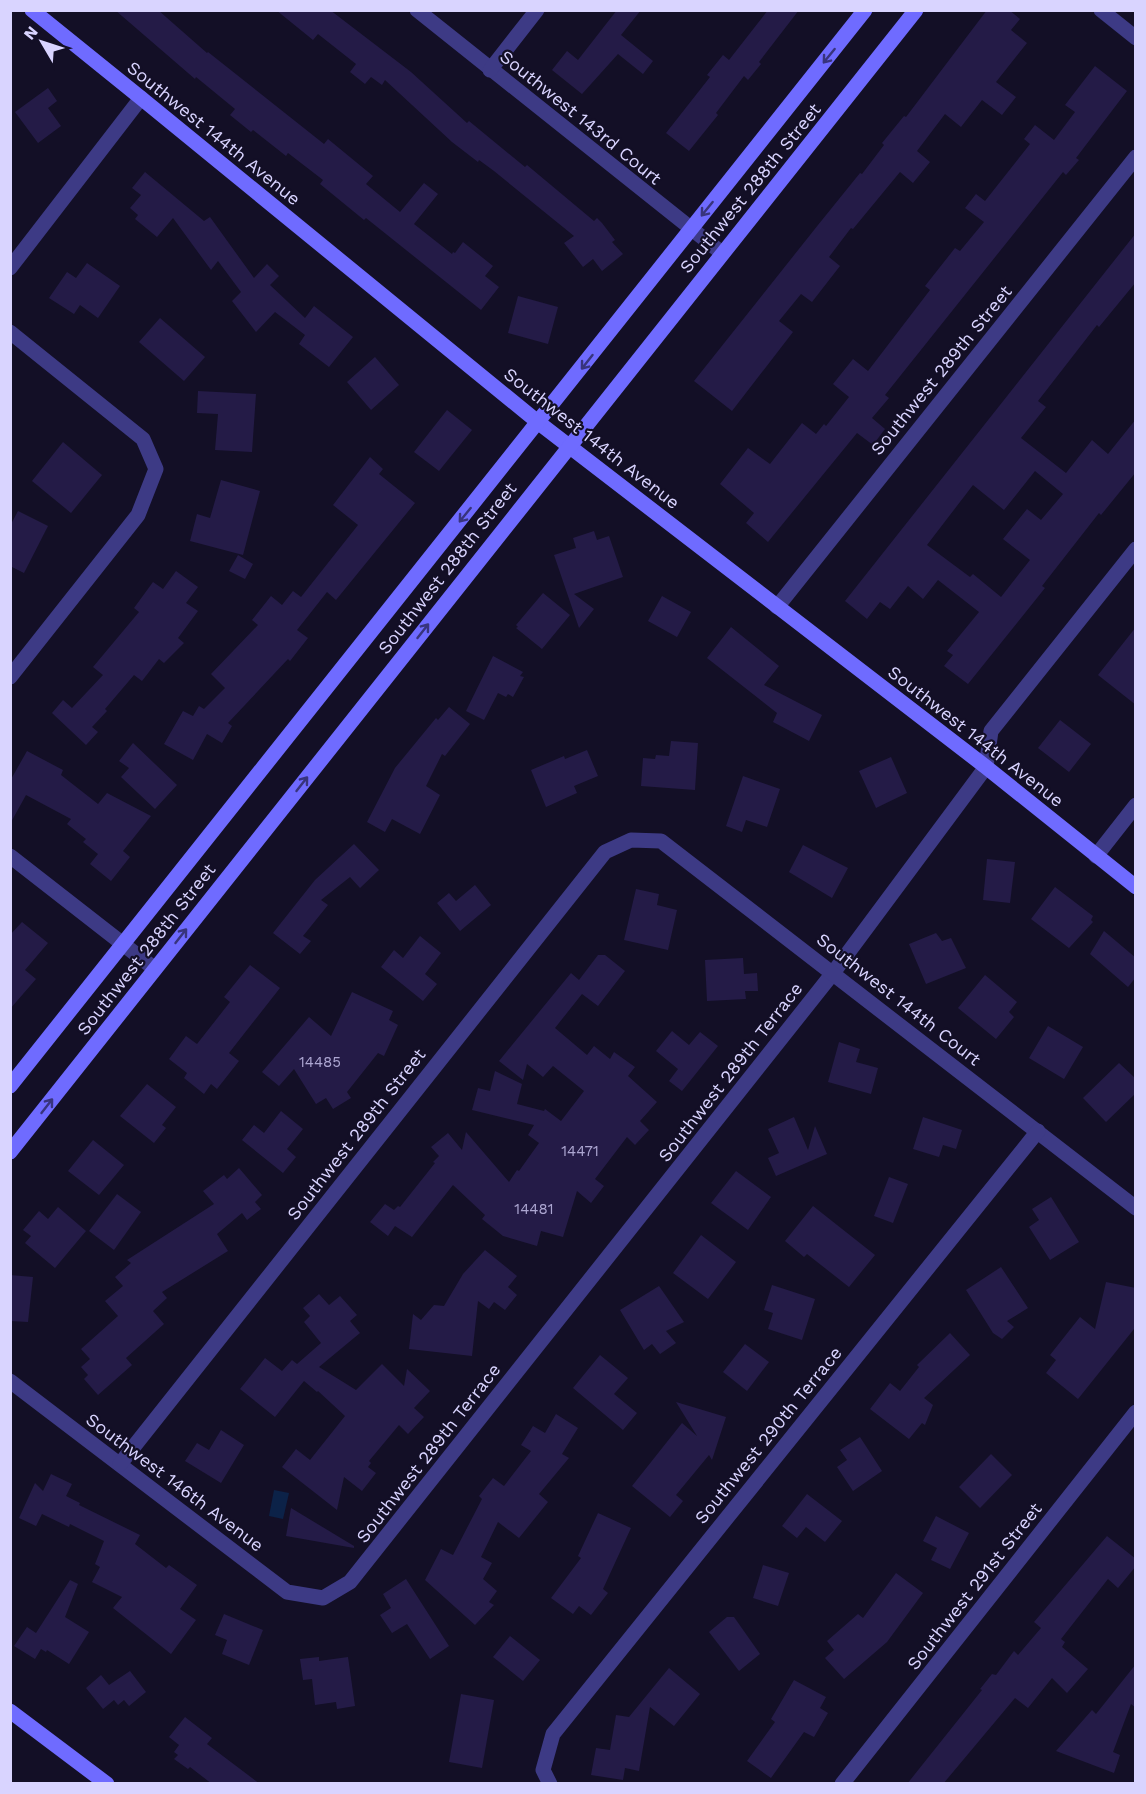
<svg xmlns="http://www.w3.org/2000/svg" width="1146" height="1794" font-family="'Work Sans',sans-serif">
<rect width="100%" height="100%" fill="#130f26"/>
<!-- water -->
<path fill="#0c2248" d="M274 1490 289 1493 283 1519 269 1516Z"/>
<!-- building -->
<g fill="#241b47" fill-rule="evenodd">
<path d="M115 10H158L207 53 208 52 324 144 328 139 373 176 366 184 400 212 424 183 438 194 414 224 452 254 453 252 455 253 463 242 493 266 485 276 499 287 481 310 366 218 364 220 320 184 323 180 288 153 286 156 253 130 251 132 230 115 235 109 196 77 195 79Z"/>
<path d="M276 10H330L411 72 467 123 469 121 525 167 527 165 594 221 597 218 602 223 615 240 612 242 623 254 602 271 593 259 583 267 564 243 574 236 494 171 479 160 478 162 452 142 385 80 382 85 371 77 365 84 350 72 356 64 318 34 313 40Z"/>
<path d="M617 10H641L621 35 653 61 643 74 618 54 582 94 552 70 567 51 578 60Z"/>
<path d="M768 10H799L759 62 761 64 748 80 744 76 716 113 718 115 689 151 666 133 710 77 707 75 723 55 729 60Z"/>
<path d="M987 10H1009L1020 19 1011 30 1027 43 996 82 1016 97 1002 115 982 100 961 127 945 114 917 151 930 162 913 183 900 172 853 229 851 228 829 257 840 266 812 302 801 294 779 321 793 332 732 411 694 381 818 225 860 173 862 174 884 145 882 143 904 116 906 117Z"/>
<path d="M1095 66 1127 91 1076 158 1079 160 1066 175 1063 172 885 395 889 398 872 418 885 429 873 445 857 433 768 542 746 523 754 513 720 484 748 448 770 464 802 423 816 434 824 424 826 426 849 397 833 384 853 359 868 371 930 290 925 286 955 248 960 251 984 222 965 208 976 194 985 201 1030 144 1024 139 1035 125 1054 140 1075 112 1065 105Z"/>
<path d="M48 88 57 101 48 108 61 126 38 143 15 112Z"/>
<path d="M145 172 204 221 210 217 254 278 267 264 279 276 270 285 305 318 314 306 353 337 329 367 299 344 305 335 275 312 256 332 232 301 241 292 218 261 211 270 173 218 157 237 135 219 138 215 130 208 141 195 132 188Z"/>
<path d="M1136 233V282L1099 327 1097 325 1038 401 1046 407 1021 438 1066 473 1092 440 1108 454 1136 419V472L1101 515 1099 513 1042 586 1045 588 968 684 944 666 953 655 947 651 979 612 938 580 923 599 908 586 890 609 880 602 867 619 845 601ZM1035 471 1063 494 1041 520 1027 509 1003 539 1030 560 1001 597 973 574 970 577 927 545 973 485 1004 510Z"/>
<path d="M87 263 120 286 98 318 80 305 74 314 49 298 67 272 76 278Z"/>
<path d="M518 296 558 307 548 344 508 333Z"/>
<path d="M160 318 205 357 184 381 139 342Z"/>
<path d="M375 357 399 385 371 410 347 382Z"/>
<path d="M198 391 256 394 252 452 215 450 218 414 197 413Z"/>
<path d="M447 410 472 430 439 471 414 452Z"/>
<path d="M63 442 102 475 71 513 32 481Z"/>
<path d="M370 457 383 469 379 474 415 503 336 600 327 592 297 630 308 638 290 661 288 659 228 723 232 726 222 743 207 734 193 760 164 744 183 711 193 716 199 706 204 709 225 688 211 674 258 625 252 620 271 596 282 605 293 591 301 597 358 525 333 505Z"/>
<path d="M221 480 260 491 243 555 190 541 197 514 210 518Z"/>
<path d="M18 511 48 526 24 573 10 566V526Z"/>
<path d="M594 531 597 540 609 536 623 577 574 594 594 609 579 628 554 555 576 548 573 538Z"/>
<path d="M238 555 253 564 245 579 229 571Z"/>
<path d="M176 571 198 587 186 603 198 611 178 638 184 643 164 663 159 659 142 681 134 675 105 709 107 711 92 727 98 732 86 745 52 713 63 700 72 708 103 675 93 667 139 612 134 608 153 582 163 589Z"/>
<path d="M543 593 570 615 542 649 516 628 518 627 516 625Z"/>
<path d="M662 596 691 612 677 637 648 621Z"/>
<path d="M731 627 779 666 764 685 822 715 809 741 773 722 777 713 707 658Z"/>
<path d="M1136 627V705L1098 675Z"/>
<path d="M493 656 523 672 520 676 524 677 513 697 508 694 506 697 498 693 484 720 466 711Z"/>
<path d="M449 707 470 724 445 756 442 754 426 786 440 795 420 834 392 819 385 832 367 822 395 768 436 718 438 720Z"/>
<path d="M1060 720 1091 744 1069 772 1038 748Z"/>
<path d="M671 741 698 743 695 790 641 786 643 758 655 759 656 755 669 756Z"/>
<path d="M133 743 177 785 155 809 121 777 129 768 119 761Z"/>
<path d="M587 750 598 776 574 786 577 793 546 807 531 770 564 756 565 759Z"/>
<path d="M27 751 63 770 61 775 98 804 107 793 151 816 123 851 130 857 111 881 90 864 98 854 83 842 86 839 67 824 71 819 26 795 10 824V781Z"/>
<path d="M891 757 907 793 876 808 859 771Z"/>
<path d="M743 776 780 789 767 827 746 820 742 832 726 826Z"/>
<path d="M354 844 379 870 360 888 350 877 321 900 328 905 303 936 311 941 300 954 273 933 315 880Z"/>
<path d="M803 845 848 868 832 898 789 872Z"/>
<path d="M987 859 1015 862 1010 903 983 900Z"/>
<path d="M475 885 491 905 460 931 437 903 449 893 456 901Z"/>
<path d="M1055 887 1093 916 1091 920 1093 922 1069 948 1031 919Z"/>
<path d="M636 889 659 894 657 905 677 910 668 950 624 940Z"/>
<path d="M22 922 48 943 25 970 36 979 10 1009V935Z"/>
<path d="M1104 931 1136 958V977L1128 987 1090 954Z"/>
<path d="M936 933 942 941 951 938 966 968 926 984 909 944Z"/>
<path d="M420 936 441 953 425 974 437 984 423 1001 381 967 394 950 403 958Z"/>
<path d="M598 955H605L625 971 598 1006 582 994 555 1028 587 1055 594 1046 610 1059 614 1052 635 1067 628 1076 657 1102 640 1121 649 1130 635 1145 627 1137 595 1179 604 1186 591 1203 577 1191 563 1237 541 1231 537 1246 503 1236 482 1219 485 1215 453 1185 412 1237 395 1226 388 1236 370 1222 385 1204 394 1210 398 1206 400 1207 435 1163 433 1162 439 1156 431 1147 448 1133 462 1150 466 1132 509 1182 517 1170 519 1171 539 1143 528 1135 534 1125 472 1110 478 1088 490 1091 495 1071 522 1084 517 1104 544 1111 545 1109 561 1121 584 1091 553 1066 543 1077 527 1064 523 1080 499 1061 571 973 579 980Z"/>
<path d="M743 958 744 974 757 973 758 991H745L746 999 707 1001 705 960Z"/>
<path d="M250 965 280 988 229 1053 239 1061 217 1089 211 1084 204 1094 184 1078 187 1073 169 1059 186 1036 197 1044 230 1002 224 997Z"/>
<path d="M985 975 1017 1002 1009 1012 1014 1017 996 1039 958 1008Z"/>
<path d="M352 992 393 1011 389 1020 398 1025 384 1056 378 1053 347 1092 351 1098 333 1109 326 1098 316 1104 294 1069 279 1086 262 1072 309 1017 331 1036Z"/>
<path d="M1048 1026 1083 1047 1064 1079 1029 1058Z"/>
<path d="M672 1031 689 1045 700 1032 718 1046 682 1091 669 1081 678 1069 656 1051Z"/>
<path d="M839 1042 860 1049 856 1062 878 1068 871 1094 828 1082Z"/>
<path d="M1119 1063 1136 1079V1093L1106 1122 1083 1098Z"/>
<path d="M147 1084 176 1107 162 1125 166 1128 154 1143 120 1116Z"/>
<path d="M281 1111 303 1129 287 1149 296 1157 283 1173 242 1140 254 1125 264 1133Z"/>
<path d="M794 1117 808 1150 815 1126 827 1154 776 1176 768 1158 779 1153 768 1129Z"/>
<path d="M923 1117 962 1130 956 1149 943 1145 939 1157 913 1149Z"/>
<path d="M93 1140 124 1165 99 1195 68 1171Z"/>
<path d="M239 1168 262 1195 255 1202 261 1209 247 1220 242 1213 217 1234 228 1251 162 1292 167 1298 153 1311 164 1324 126 1358 132 1365 98 1395 84 1379 88 1375 81 1367 90 1359 81 1349 118 1316 105 1301 123 1286 115 1277 131 1263 127 1260 214 1204 203 1191 224 1175 227 1179Z"/>
<path d="M736 1171 771 1197 748 1230 711 1203Z"/>
<path d="M889 1177 908 1184 893 1223 874 1216Z"/>
<path d="M117 1194 141 1212 114 1250 89 1231Z"/>
<path d="M1051 1197 1079 1242 1050 1260 1029 1227 1039 1220 1032 1209Z"/>
<path d="M813 1206 875 1255 849 1287 807 1254 804 1257 785 1241Z"/>
<path d="M58 1207 86 1231 55 1268 25 1243 31 1236 23 1230 39 1211 48 1219Z"/>
<path d="M701 1235 736 1262 708 1299 673 1273Z"/>
<path d="M485 1250 517 1276 508 1287 517 1295 505 1310 494 1302 489 1309 478 1301 472 1356 409 1349 413 1314 421 1320 434 1305 444 1306 463 1274Z"/>
<path d="M1001 1267 1028 1308 1007 1321 1014 1327 1002 1339 993 1333 966 1290Z"/>
<path d="M10 1275 33 1277 28 1322 10 1321Z"/>
<path d="M1106 1282 1136 1288 1134 1329 1078 1399 1046 1373 1056 1360 1050 1355 1080 1317 1095 1329Z"/>
<path d="M772 1285 815 1299 802 1340 768 1329 773 1313 764 1310Z"/>
<path d="M659 1286 684 1322 666 1331 676 1343 660 1354 652 1344 644 1350 620 1310Z"/>
<path d="M319 1294 329 1305 340 1296 357 1315 350 1321 360 1333 319 1367 356 1390 382 1364 404 1386 407 1369 430 1391 414 1408 424 1417 408 1434 399 1425 369 1461 371 1463 368 1467 376 1473 362 1491 344 1477 337 1510 282 1467 296 1449 310 1460 345 1416 318 1391 317 1392 304 1381 275 1417 240 1389 265 1358 282 1371 292 1360 297 1364 321 1343 304 1322 310 1316 303 1308Z"/>
<path d="M950 1333 970 1355 924 1398 933 1405 925 1425 922 1423 909 1439 870 1409 890 1383 900 1391 919 1367 917 1365Z"/>
<path d="M745 1344 769 1362 747 1391 723 1372Z"/>
<path d="M600 1355 628 1378 614 1394 637 1413 623 1430 573 1388Z"/>
<path d="M676 1402 726 1417 712 1460 709 1455 676 1495 683 1501 670 1517 632 1486 682 1423 697 1436Z"/>
<path d="M556 1414 578 1428 562 1454 569 1458 539 1494 548 1502 519 1538 498 1522 481 1557 492 1563 483 1579 497 1591 489 1602 494 1605 475 1625 425 1580 441 1549 453 1555 482 1499 479 1496 493 1478 504 1486 531 1451 521 1445 533 1426 545 1433Z"/>
<path d="M221 1430 244 1445 221 1483 185 1461 197 1443 209 1450Z"/>
<path d="M860 1437 882 1471 853 1491 837 1467 847 1460 840 1450Z"/>
<path d="M991 1454 1012 1475 980 1508 959 1487Z"/>
<path d="M51 1474 72 1484 66 1496 80 1503 79 1505 140 1535 135 1544 166 1568 169 1565 197 1585 180 1609 196 1620 171 1654 113 1608 122 1597 92 1582 100 1567 95 1564 104 1541 70 1524 69 1527 42 1514 36 1526 19 1518 35 1483 43 1491Z"/>
<path d="M807 1494 842 1521 825 1542 806 1527 797 1538 782 1526Z"/>
<path d="M291 1508 354 1546V1548L286 1536Z"/>
<path d="M598 1513 631 1528 603 1589 608 1593 591 1615 579 1606 573 1614 551 1598 581 1558 578 1556Z"/>
<path d="M936 1516 969 1533 950 1569 931 1560 937 1548 923 1541Z"/>
<path d="M1107 1536 1136 1559V1566L1118 1588 1108 1579 1061 1639 1065 1642 1062 1647 1088 1669 1067 1693 1052 1678 1028 1708 1015 1698 943 1784H907L982 1690 980 1689 992 1674 996 1675 1014 1651 1018 1655 1041 1628 1034 1622Z"/>
<path d="M763 1565 789 1573 778 1606 753 1598Z"/>
<path d="M896 1573 923 1593 887 1642 844 1679 825 1658 834 1650 827 1641 858 1614 863 1618Z"/>
<path d="M406 1579 449 1646 430 1659 407 1624 392 1633 380 1615 391 1608 383 1594Z"/>
<path d="M70 1580 78 1584 65 1617 89 1632 69 1664 47 1650 46 1652 41 1649 35 1659 14 1646 27 1627 36 1633Z"/>
<path d="M224 1614 263 1630 249 1665 222 1654 227 1640 215 1635Z"/>
<path d="M727 1617H734L760 1654 739 1671 709 1632Z"/>
<path d="M510 1636 540 1660 523 1681 493 1657Z"/>
<path d="M319 1657V1661L348 1657 355 1706 337 1709 336 1702 315 1705 312 1679 303 1680 300 1659Z"/>
<path d="M1136 1664V1708L1131 1704 1113 1752 1120 1755 1114 1773 1056 1751 1092 1710 1096 1714Z"/>
<path d="M669 1668 700 1694 674 1726 650 1707 639 1771 625 1768 623 1780 591 1775 596 1748 610 1750 616 1715 629 1717Z"/>
<path d="M130 1671 146 1692 129 1706 124 1700 118 1705 114 1700 103 1709 86 1688 101 1675 109 1685Z"/>
<path d="M794 1680 826 1697 820 1708 828 1713 814 1737 804 1732 771 1778 747 1761 775 1722 771 1719Z"/>
<path d="M461 1694 494 1700 482 1768 449 1762Z"/>
<path d="M185 1717 212 1738 207 1744 260 1784H212L190 1767 188 1769 174 1759 178 1755 174 1752 179 1745 169 1737Z"/>
</g>
<g fill="none" stroke-linecap="round" stroke-linejoin="round">
<!-- street -->
<g stroke="#3d3a85" stroke-width="15">
<path d="M417 10 722 253"/>
<path d="M1101 10 1136 38"/>
<path d="M490 70 537 10"/>
<path d="M10 268 141 98"/>
<path d="M10 332 143 439 156 469 138 515 10 677"/>
<path d="M777 607 1136 157"/>
<path d="M10 856 155 969"/>
<path d="M1096 856 1136 805"/>
<path d="M10 1381 287 1592 323 1598 350 1582 833 973 986 767 991 731 1136 549"/>
<path d="M120 1464 605 852 631 840 661 841 1136 1208"/>
<path d="M550 1784 543 1770 553 1734 1038 1131"/>
<path d="M842 1784 1136 1412"/>
</g>
<!-- secondary -->
<g stroke="#6f6bff" stroke-width="15">
<path d="M32 10 141 98 539 423 986 767 1136 887"/>
<path d="M10 1086 865 10"/>
<path d="M10 1152 916 10"/>
<path d="M10 1711 107 1784"/>
</g>
</g>
<!-- one-way arrows -->
<defs><path id="oneway-shaft" d="M-6 0H5M1.5-3L5.5 0L1.5 3" fill="none" stroke-width="1.6" stroke-linecap="round" stroke-linejoin="round" transform="scale(1.5)"/></defs>
<g stroke="#38347d">
<use href="#oneway-shaft" transform="translate(829 56) rotate(129)"/>
<use href="#oneway-shaft" transform="translate(707 209) rotate(129)"/>
<use href="#oneway-shaft" transform="translate(587 362) rotate(128)"/>
<use href="#oneway-shaft" transform="translate(465 515) rotate(129)"/>
<use href="#oneway-shaft" transform="translate(423 631) rotate(-52)"/>
<use href="#oneway-shaft" transform="translate(302 784) rotate(-52)"/>
<use href="#oneway-shaft" transform="translate(181 936) rotate(-52)"/>
<use href="#oneway-shaft" transform="translate(47 1106) rotate(-52)"/>
</g>
<g text-anchor="middle" dominant-baseline="central" stroke-width="4.5" stroke-linejoin="round" paint-order="stroke">
<!-- number labels -->
<g font-size="15" fill="#aca6d1">
<text x="320" y="1062">14485</text>
<text x="580" y="1151">14471</text>
<text x="534" y="1209">14481</text>
</g>
<!-- street labels -->
<g font-size="18" fill="#d9d4ff" stroke="#130f26">
<text transform="translate(581 117) rotate(39)">Southwest 143rd Court</text>
<text transform="translate(214 133) rotate(39)">Southwest 144th Avenue</text>
<text transform="translate(750 188) rotate(-51)">Southwest 288th Street</text>
<text transform="translate(941 370) rotate(-51)">Southwest 289th Street</text>
<text transform="translate(592 438) rotate(38)">Southwest 144th Avenue</text>
<text transform="translate(447 568) rotate(-52)">Southwest 288th Street</text>
<text transform="translate(976 736) rotate(38)">Southwest 144th Avenue</text>
<text transform="translate(146 949) rotate(-52)">Southwest 288th Street</text>
<text transform="translate(899 999) rotate(38)">Southwest 144th Court</text>
<text transform="translate(730 1072) rotate(-52)">Southwest 289th Terrace</text>
<text transform="translate(356 1134) rotate(-52)">Southwest 289th Street</text>
<text transform="translate(768 1435) rotate(-51)">Southwest 290th Terrace</text>
<text transform="translate(428 1453) rotate(-52)">Southwest 289th Terrace</text>
<text transform="translate(175 1482) rotate(37)">Southwest 146th Avenue</text>
<text transform="translate(974 1586) rotate(-52)">Southwest 291st Street</text>
</g>
</g>
<!-- border -->
<rect width="1146" height="1794" fill="none" stroke="#d9d4ff" stroke-width="24"/>
<!-- north arrow -->
<g transform="translate(42 42) rotate(309)" stroke="#130f26" stroke-width="4.5" paint-order="stroke">
<path d="M0-4.5L10 22L0 15L-10 22Z" fill="#d9d4ff"/>
<text y="-9" font-size="16" font-weight="bold" text-anchor="middle" fill="#d9d4ff">N</text>
</g>
</svg>
